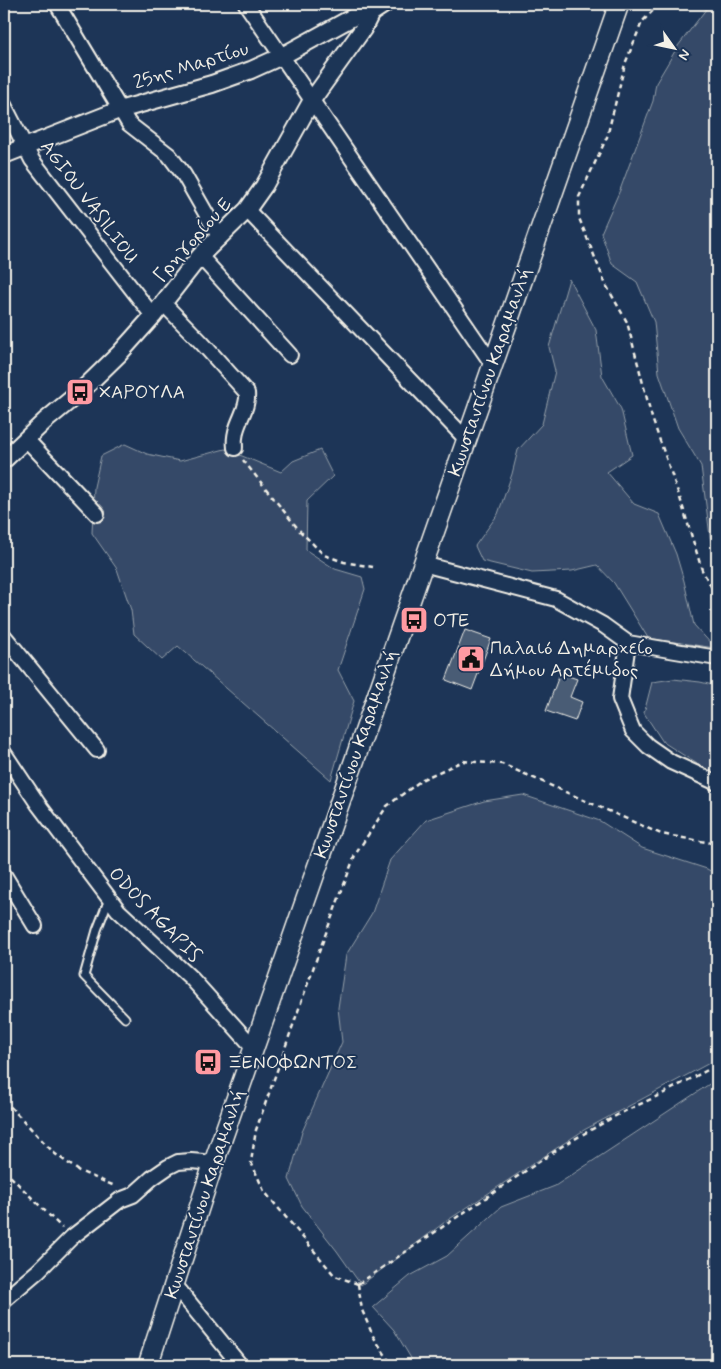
<svg xmlns="http://www.w3.org/2000/svg" width="721" height="1369" font-family="Mynerve,sans-serif">
<rect width="100%" height="100%" fill="#1d3557"/>
<filter id="ink" filterUnits="userSpaceOnUse"><feTurbulence type="fractalNoise" baseFrequency=".02" numOctaves="2"/><feDisplacementMap in="SourceGraphic" scale="10" xChannelSelector="R" yChannelSelector="G"/><feConvolveMatrix kernelMatrix="1 2 1 2 8 2 1 2 1" color-interpolation-filters="sRGB"/></filter>
<g filter="url(#ink)">
<!-- green -->
<g fill="#354a67" stroke="#949ea8">
<path d="M710 4H717V551L711 544 701 466 678 428 659 373 654 322 637 282 612 264 601 233 620 190 653 101 656 83 678 46Z"/>
<path d="M569 279 596 330 602 376 621 409 632 455 607 472 634 504 659 514 676 554 684 581 694 625 715 648 648 638 614 583 597 565 572 571 532 573 482 561 475 546 498 514 512 474 518 450 542 424 555 371 549 347Z"/>
<path d="M125 444 147 454 180 461 225 449 281 472 293 461 320 450 333 476 307 501 306 550 335 569 362 577 365 589 338 670 354 701 331 780 178 646 162 660 134 634 131 610 117 569 92 533 94 487 101 456Z"/>
<path d="M673 679 700 682 717 686V774L705 769 663 742 644 713 652 682Z"/>
<path d="M523 795 600 821 642 848 707 869 717 875V1059L584 1130 445 1222 361 1285 337 1251 302 1206 289 1179 302 1132 342 1042 338 1008 346 955 372 913 390 860 426 820 484 801Z"/>
<path d="M717 1079V1365H415L394 1330 373 1307 410 1276 447 1256 501 1207 555 1186Z"/>
</g>
<!-- building -->
<g fill="#485b74" stroke="#f4f1e8">
<path d="M465 630 491 639 472 690 446 680Z"/>
<path d="M560 673 577 679 570 697 582 702 575 721 546 711Z"/>
</g>
<g fill="none" stroke-linecap="round" stroke-linejoin="round">
<defs>
<path id="service" d="M109 899 97 930 84 976 125 1018"/>
<g id="minor">
<path d="M57 4 129 124 169 155 184 175 220 238"/>
<path d="M246 4 493 365"/>
<path d="M4 105 32 160 153 316"/>
<path d="M247 210 467 440"/>
<path d="M200 256 290 355"/>
<path d="M163 303 202 343 247 393C249 412 232 424 235 448"/>
<path d="M26 439 97 514"/>
<path d="M423 564 556 599 603 625 628 643 717 658"/>
<path d="M4 636 97 750"/>
<path d="M628 643 620 699 633 731 648 746 671 762 717 783"/>
<path d="M4 753 38 804 118 910 192 979 254 1048"/>
<path d="M4 875 35 926"/>
<path d="M174 1284 240 1365"/>
<path d="M4 1300 38 1271 72 1237 120 1200 133 1195 152 1178 168 1167 178 1162 191 1161 203 1162 213 1165"/>
</g>
<g id="tertiary">
<path d="M4 155 119 110 212 84 251 70 282 56 355 16 371 13 385 4"/>
<path d="M4 460 45 421 80 392 119 354 153 316 200 256 247 210 264 186 312 100 363 29 371 13"/>
</g>
<path id="secondary" d="M148 1365 213 1165 619 4"/>
</defs>
<!-- service casing -->
<use href="#service" stroke="#f4f1e8" stroke-width="11"/>
<!-- minor casing -->
<use href="#minor" stroke="#f4f1e8" stroke-width="18"/>
<!-- tertiary casing -->
<use href="#tertiary" stroke="#f4f1e8" stroke-width="20"/>
<!-- secondary casing -->
<use href="#secondary" stroke="#f4f1e8" stroke-width="22"/>
<!-- path -->
<g stroke="#f4f1e8" stroke-width="2.5" stroke-dasharray="5 4" stroke-linecap="butt">
<path d="M659 4 642 22 625 64 607 137 579 197V218L606 285 627 322 652 418 680 498 702 570 717 597"/>
<path d="M243 460 299 530 324 555 344 562 373 567"/>
<path d="M4 1100 54 1153 79 1171 115 1186"/>
<path d="M4 1170 62 1228"/>
<path d="M358 1284 335 1276 264 1191 251 1162 256 1130 320 949 355 855 387 806 423 779 463 761 502 764 661 834 717 844"/>
<path d="M358 1284 564 1145 619 1114 664 1093 717 1065"/>
<path d="M358 1284 362 1310 373 1336 392 1365"/>
</g>
<!-- service -->
<use href="#service" stroke="#1d3557" stroke-width="7"/>
<!-- minor -->
<use href="#minor" stroke="#1d3557" stroke-width="14"/>
<!-- tertiary -->
<use href="#tertiary" stroke="#1d3557" stroke-width="16"/>
<!-- secondary -->
<use href="#secondary" stroke="#1d3557" stroke-width="19"/>
</g>
</g>
<!-- icons -->
<defs>
<symbol id="bus-square" viewBox="-11 -11 22 22"><rect x="-9" y="-9" width="18" height="18" rx="4" fill="#ff9aa2" stroke="#1d3557"/><path d="M-5-6H5V4H4V6H2V4H-2V6H-4V4H-5ZM-3.5-4V0h7V-4ZM-3.5 1.2v1.5H-2V1.2ZM2 1.2v1.5H3.5V1.2Z" fill="#111"/></symbol>
<symbol id="civic-square" viewBox="-11 -11 22 22"><rect x="-9" y="-9" width="18" height="18" rx="4" fill="#ff9aa2" stroke="#1d3557"/><path d="M-.6-6.5H3V-4.5H.6V-3L4-1V1h2V6H-6V1h2V-1L-.6-3ZM-1.2 2.5V6h2.4V2.5Z" fill="#111"/></symbol>
</defs>
<g fill-rule="evenodd">
<use href="#bus-square" x="64" y="376" width="32" height="32"/>
<use href="#bus-square" x="398" y="604" width="32" height="32"/>
<use href="#civic-square" x="455" y="643" width="32" height="32"/>
<use href="#bus-square" x="192" y="1046" width="32" height="32"/>
</g>
<g text-anchor="middle" dominant-baseline="central" stroke-width="4" stroke-linejoin="round" paint-order="stroke">
<!-- street labels -->
<g font-size="19" fill="#f4f1e8" stroke="#1d3557">
<text transform="translate(191 66) rotate(-17)">25ης Μαρτίου</text>
<text transform="translate(89 202) rotate(53)">AGIOU VASILIOU</text>
<text transform="translate(193 240) rotate(-48)">Γρηγορίου Ε</text>
<text transform="translate(490 372) rotate(-71)">Κωνσταντίνου Καραμανλή</text>
<text transform="translate(356 754) rotate(-71)">Κωνσταντίνου Καραμανλή</text>
<text transform="translate(155 915) rotate(46)">ODOS AGAPIS</text>
<text transform="translate(205 1194) rotate(-72)">Κωνσταντίνου Καραμανλή</text>
</g>
<!-- poi labels -->
<g font-size="19" fill="#f4f1e8" stroke="#1d3557" text-anchor="start">
<text x="99" y="392">ΧΑΡΟΥΛΑ</text>
<text x="433" y="620">ΟΤΕ</text>
<text x="490" y="648">Παλαιό Δημαρχείο<tspan x="490" dy="22">Δήμου Αρτέμιδος</tspan></text>
<text x="227" y="1062">ΞΕΝΟΦΩΝΤΟΣ</text>
</g>
</g>
<!-- margin -->
<rect width="721" height="1369" fill="none" stroke="#1d3557" stroke-width="20"/>
<rect x="10" y="10" width="701" height="1349" fill="none" stroke="#f4f1e8" stroke-width="2" filter="url(#ink)"/>
<!-- north arrow -->
<g transform="translate(674 48) rotate(123)" stroke="#1d3557" stroke-width="4" paint-order="stroke">
<path d="M0-4L9 19L0 12L-9 19Z" fill="#f4f1e8"/>
<text y="-8" font-size="14" font-weight="bold" text-anchor="middle" fill="#f4f1e8">N</text>
</g>
</svg>
